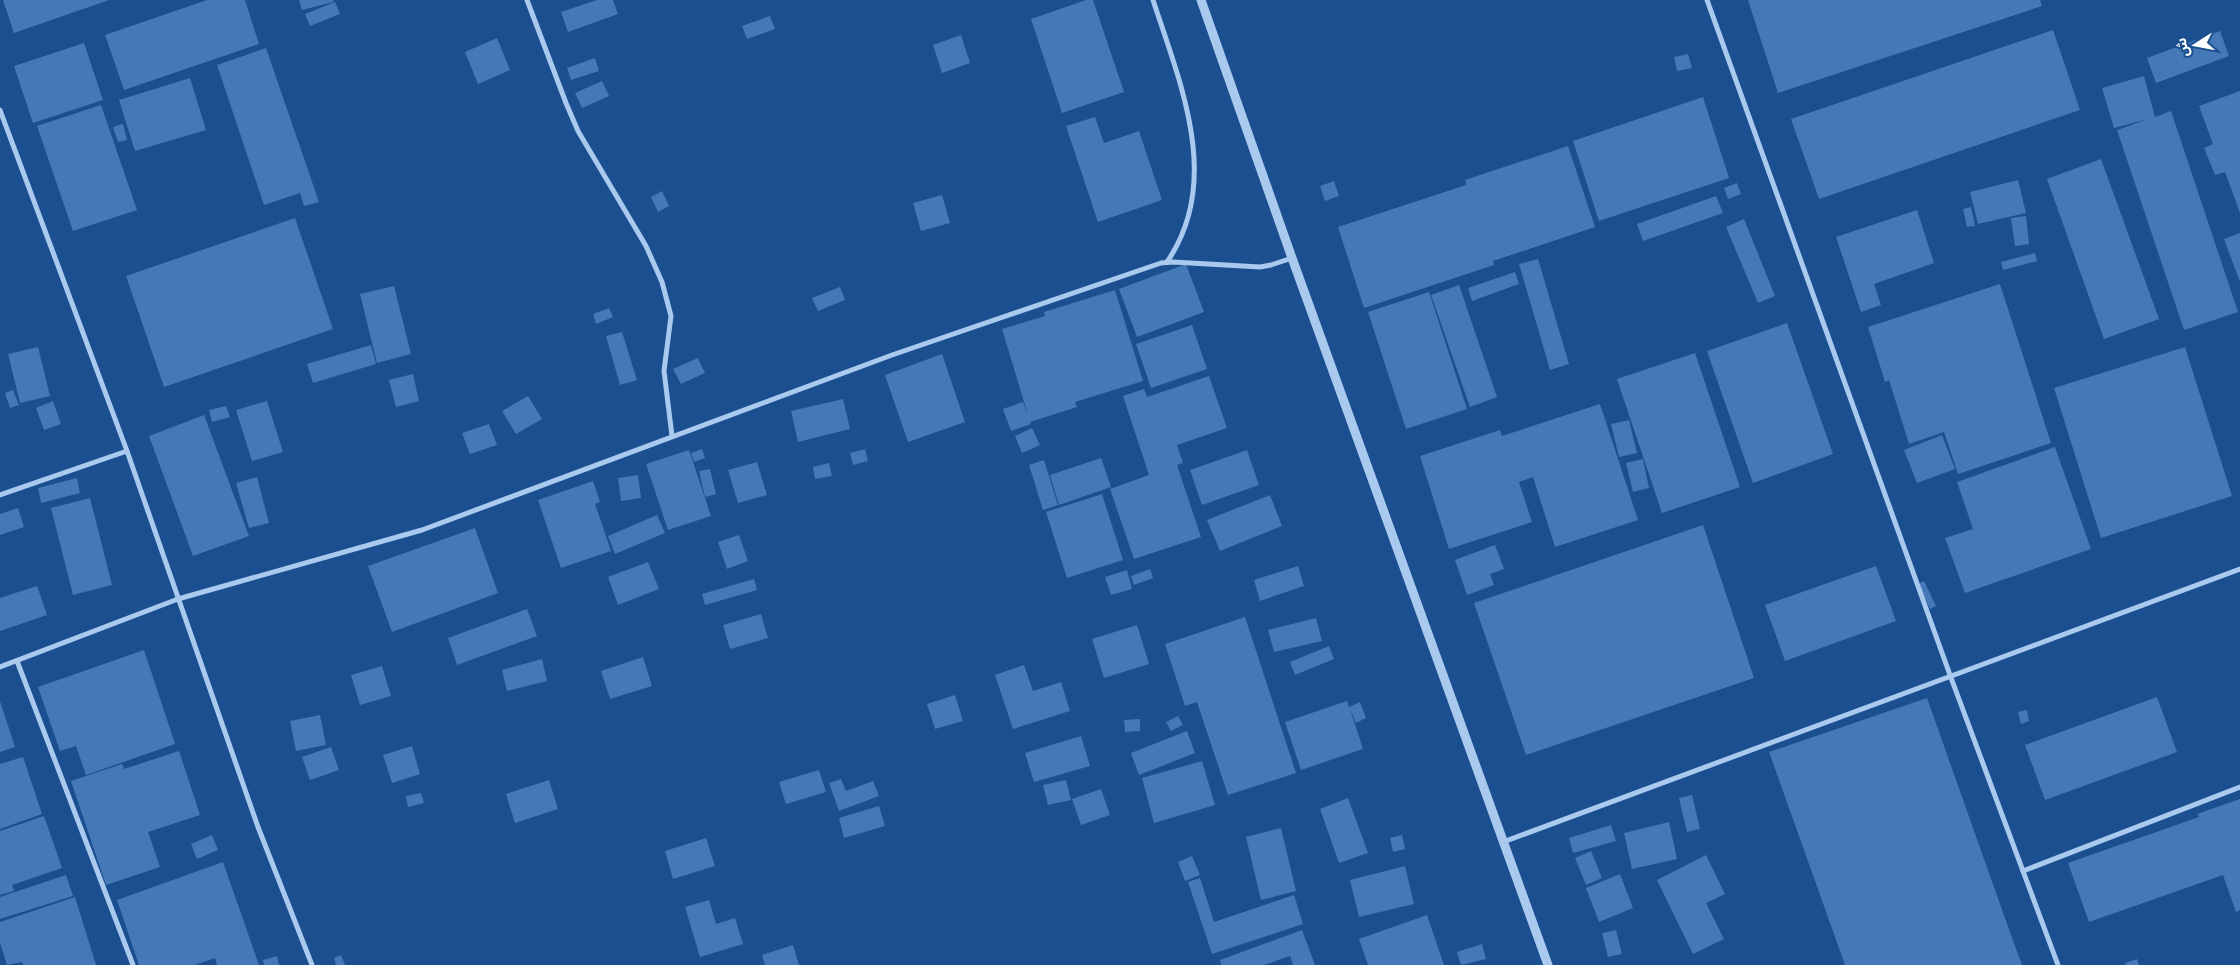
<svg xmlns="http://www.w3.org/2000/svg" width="2240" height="965" font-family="'Varela Round','Noto Sans Arabic',sans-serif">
<rect width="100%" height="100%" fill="#1b4f8f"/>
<!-- building -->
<g fill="#4478b7">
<path d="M3 0H109L14 33Z"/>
<path d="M207 0H245L259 44 124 90 105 35Z"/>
<path d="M299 0H333V2L302 10Z"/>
<path d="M597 0H613L618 14 568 32 561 12Z"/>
<path d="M1086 0H1093L1124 92 1062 113 1031 19Z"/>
<path d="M1748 0H2040L2042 6 1778 93Z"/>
<path d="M335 2 340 14 310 26 305 14Z"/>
<path d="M770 16 775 29 747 39 742 26Z"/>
<path d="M2053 30 2080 110 1819 199 1791 119Z"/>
<path d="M2220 31 2229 56 2156 83 2147 58Z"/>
<path d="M961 35 970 63 942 73 933 45Z"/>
<path d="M497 38 510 70 478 84 465 52Z"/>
<path d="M84 43 103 100 33 123 14 66Z"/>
<path d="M266 48 319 202 304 206 300 193 264 205 217 65Z"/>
<path d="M1688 54 1692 68 1677 71 1674 57Z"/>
<path d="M595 58 599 71 571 80 567 68Z"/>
<path d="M2144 76 2155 117 2171 111 2238 312 2184 330 2117 130 2148 119 2114 128 2102 88Z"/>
<path d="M190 78 206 130 135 151 119 100Z"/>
<path d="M602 81 609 96 582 108 575 93Z"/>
<path d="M2240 91V213L2225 172 2215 175 2204 148 2213 144 2199 106Z"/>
<path d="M1703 97 1729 178 1599 221 1573 141Z"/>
<path d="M101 105 137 210 73 231 37 126Z"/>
<path d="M1095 117 1104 143 1139 131 1162 200 1098 222 1066 126Z"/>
<path d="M123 124 127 140 118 142 113 127Z"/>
<path d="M1568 146 1595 227 1493 261 1494 265 1364 308 1338 227 1466 185 1465 180Z"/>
<path d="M2101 159 2159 319 2104 339 2047 179Z"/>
<path d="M2018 180 2026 213 1978 224 1970 192Z"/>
<path d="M1334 181 1339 196 1325 201 1320 186Z"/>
<path d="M1737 183 1741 194 1728 199 1724 188Z"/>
<path d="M662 191 669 206 658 212 651 197Z"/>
<path d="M942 195 950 223 921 231 913 203Z"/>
<path d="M1716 196 1723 213 1643 241 1637 224Z"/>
<path d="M1971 207 1975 226 1967 227 1963 209Z"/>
<path d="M1917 210 1934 263 1874 284 1881 305 1861 312 1836 237Z"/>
<path d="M2026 216 2029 244 2015 246 2011 218Z"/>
<path d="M295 218 333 329 164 387 126 276Z"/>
<path d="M1744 219 1775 296 1758 303 1726 227Z"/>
<path d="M2240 233V282L2224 239Z"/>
<path d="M2035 253 2037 261 2003 270 2001 262Z"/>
<path d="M1538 259 1569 364 1550 370 1519 264Z"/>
<path d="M1186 264 1204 312 1137 337 1119 289Z"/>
<path d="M1515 272 1519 284 1472 301 1468 288Z"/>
<path d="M2000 284 2051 443 1958 474 1944 432 1909 444 1889 380 1885 382 1868 327Z"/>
<path d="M1459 285 1497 397 1470 407 1431 295Z"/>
<path d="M394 286 411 354 377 363 360 294Z"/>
<path d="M840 287 845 300 818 311 812 298Z"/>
<path d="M1115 290 1143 381 1075 402 1077 407 1030 422 1031 424 1011 431 1003 409 1023 402 1028 415 1002 329 1045 316 1044 312Z"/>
<path d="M1429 292 1467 409 1406 429 1368 312Z"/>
<path d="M609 308 613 317 596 324 593 314Z"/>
<path d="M1787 323 1833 454 1753 483 1707 351Z"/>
<path d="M1192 325 1207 369 1151 388 1136 344Z"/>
<path d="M622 332 637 380 620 385 606 336Z"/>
<path d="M371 345 376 364 313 383 307 364Z"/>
<path d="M38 347 50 396 20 403 8 354Z"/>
<path d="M2185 347 2232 496 2101 538 2054 388Z"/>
<path d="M1695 353 1740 487 1662 513 1617 379Z"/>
<path d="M942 354 965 422 908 442 885 375Z"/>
<path d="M698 358 705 373 681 384 673 369Z"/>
<path d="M413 374 419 401 396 407 389 380Z"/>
<path d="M1209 376 1227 428 1177 445 1183 463 1177 465 1201 537 1134 559 1110 489 1149 475 1123 396 1144 389 1147 397Z"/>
<path d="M13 390 19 405 10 408 5 393Z"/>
<path d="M528 396 542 419 516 434 502 411Z"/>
<path d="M843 399 850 429 798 442 791 411Z"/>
<path d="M53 401 61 424 44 430 36 408Z"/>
<path d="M267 401 283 452 252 461 236 410Z"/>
<path d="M1600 404 1638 520 1555 547 1533 477 1519 482 1532 522 1449 549 1420 456 1500 430 1502 436Z"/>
<path d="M226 406 230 417 212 422 209 410Z"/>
<path d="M204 415 249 536 193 556 149 436Z"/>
<path d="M1629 420 1637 453 1619 457 1611 424Z"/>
<path d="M489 424 497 445 470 454 462 433Z"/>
<path d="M1032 428 1040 445 1022 453 1015 436Z"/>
<path d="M1942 435 1955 469 1917 483 1904 450Z"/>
<path d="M2055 447 2091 549 1965 593 1945 538 1973 529 1957 482Z"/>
<path d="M702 449 705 458 694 462 691 453Z"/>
<path d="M865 449 868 461 853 465 850 453Z"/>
<path d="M689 450 711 516 668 530 646 464Z"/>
<path d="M1247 450 1259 485 1202 505 1190 470Z"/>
<path d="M1101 458 1111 487 1059 505 1050 475Z"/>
<path d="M1643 459 1649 488 1633 492 1626 463Z"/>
<path d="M1044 460 1058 505 1043 510 1029 465Z"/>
<path d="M757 462 767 495 738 503 728 470Z"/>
<path d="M829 463 832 476 815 479 813 467Z"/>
<path d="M710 469 716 494 705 497 699 471Z"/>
<path d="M638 475 641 498 621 501 618 478Z"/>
<path d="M257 477 269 523 249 528 236 483Z"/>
<path d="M77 478 80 493 41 503 38 488Z"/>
<path d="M593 481 600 502 595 504 611 551 561 568 538 500Z"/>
<path d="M1102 494 1123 560 1067 578 1046 512Z"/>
<path d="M1270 495 1282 526 1220 551 1207 520Z"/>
<path d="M90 498 112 585 73 595 51 508Z"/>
<path d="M18 508 24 527 0 535V514Z"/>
<path d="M657 515 665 533 615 554 608 536Z"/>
<path d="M1703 525 1754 678 1526 755 1474 603Z"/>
<path d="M475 528 498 593 392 632 368 566Z"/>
<path d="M739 535 748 561 727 569 718 542Z"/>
<path d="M1495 545 1504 569 1490 574 1494 585 1467 595 1455 560Z"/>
<path d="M648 562 659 589 618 605 608 577Z"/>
<path d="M1298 566 1304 586 1260 601 1254 580Z"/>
<path d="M1876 566 1896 621 1785 661 1765 605Z"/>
<path d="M1150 569 1153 578 1134 585 1131 576Z"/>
<path d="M1127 570 1132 589 1111 595 1105 577Z"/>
<path d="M754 579 757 590 705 605 702 594Z"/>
<path d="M1924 581 1936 606 1930 609 1918 584Z"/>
<path d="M37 586 47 615 0 631V598Z"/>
<path d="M527 609 537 636 457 665 448 638Z"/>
<path d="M761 614 768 638 730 649 723 625Z"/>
<path d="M1245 617 1296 773 1228 795 1197 702 1185 706 1165 644Z"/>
<path d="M1316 618 1322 641 1274 652 1268 630Z"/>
<path d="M1137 625 1149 664 1104 678 1092 639Z"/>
<path d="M1329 646 1334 659 1295 675 1290 662Z"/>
<path d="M144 650 175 744 86 775 76 746 60 751 38 687Z"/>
<path d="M643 657 652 686 610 699 601 671Z"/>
<path d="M542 659 547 681 507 691 502 670Z"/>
<path d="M1024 665 1033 691 1061 682 1070 711 1013 729 995 675Z"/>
<path d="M382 666 391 696 360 705 351 675Z"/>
<path d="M955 695 963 721 935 729 927 704Z"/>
<path d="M2157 697 2177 752 2045 800 2025 745Z"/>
<path d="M1927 698 2011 935 2022 965H1845L1769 752Z"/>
<path d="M0 701 15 747 0 752Z"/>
<path d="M1347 701 1349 707 1360 702 1366 718 1356 723 1350 709 1363 749 1301 770 1285 722Z"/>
<path d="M2027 710 2029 721 2021 724 2018 712Z"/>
<path d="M320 715 326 745 296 751 290 721Z"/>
<path d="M1178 716 1183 725 1171 731 1166 722Z"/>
<path d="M1140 719V731L1125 732 1124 720Z"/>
<path d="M1187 731 1195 753 1139 775 1131 753Z"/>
<path d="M1081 736 1090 766 1034 782 1025 753Z"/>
<path d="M412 746 420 774 392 783 383 755Z"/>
<path d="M331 747 339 770 310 780 302 757Z"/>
<path d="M179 751 200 815 148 832 160 867 106 885 71 781 122 764 124 769Z"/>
<path d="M23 757 42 814 0 829V764Z"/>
<path d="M1202 761 1215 805 1154 823 1142 778Z"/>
<path d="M819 770 826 792 786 804 779 782Z"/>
<path d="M841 779 846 791 873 781 879 796 839 811 829 783Z"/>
<path d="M549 780 558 809 515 823 506 794Z"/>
<path d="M1066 780 1071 800 1048 805 1043 785Z"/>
<path d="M1101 789 1110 815 1081 825 1072 799Z"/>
<path d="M421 793 424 803 408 807 406 796Z"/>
<path d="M1692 795 1700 829 1687 832 1679 798Z"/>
<path d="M1348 798 1368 853 1339 863 1320 809Z"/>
<path d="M2240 799V910L2236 912 2223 875 2089 922 2068 863 2199 817 2197 814Z"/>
<path d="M879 806 885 826 844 838 839 818Z"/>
<path d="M44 816 62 868 12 885 14 891 0 895V831Z"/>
<path d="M1669 822 1677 859 1632 869 1624 833Z"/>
<path d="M1611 825 1616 841 1573 853 1569 838Z"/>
<path d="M1281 828 1296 891 1261 900 1246 837Z"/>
<path d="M212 835 218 850 197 859 191 844Z"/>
<path d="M1402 835 1405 849 1393 852 1390 838Z"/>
<path d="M706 838 715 866 673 879 665 851Z"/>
<path d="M1591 851 1602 878 1586 885 1575 858Z"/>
<path d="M1706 855 1725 894 1706 903 1724 939 1693 954 1657 880Z"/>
<path d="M1192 856 1200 875 1185 881 1178 862Z"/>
<path d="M223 862 259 965H217L215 958 195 965H139L117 900Z"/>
<path d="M1405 866 1414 904 1359 917 1350 880Z"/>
<path d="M1620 874 1633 908 1599 922 1586 888Z"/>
<path d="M66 875 73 896 0 919V897Z"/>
<path d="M1200 878 1214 922 1294 895 1303 924 1212 954 1188 882Z"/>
<path d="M75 897 96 965H23L22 962 7 965 0 943V922Z"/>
<path d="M709 900 716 924 735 918 743 944 700 957 685 907Z"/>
<path d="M1427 915 1444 965H1368L1359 939Z"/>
<path d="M1302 930 1315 965H1293L1290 956 1264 965H1221L1220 960Z"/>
<path d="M1616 930 1622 954 1608 957 1602 933Z"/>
<path d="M1482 944 1486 959 1461 965 1457 952Z"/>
<path d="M793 945 799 965H765L762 955Z"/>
<path d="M341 955 345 965H336L334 958Z"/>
<path d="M277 956 279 965H264L263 960Z"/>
<path d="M2137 959 2139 965H2126L2125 963Z"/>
</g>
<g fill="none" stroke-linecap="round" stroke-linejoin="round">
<!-- minor -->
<g stroke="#a9c9ee" stroke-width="5">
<path d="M527 0 566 103 578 131 646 246 662 282 671 316 664 371 672 436"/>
<path d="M1153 0C1180 83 1223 181 1167 262"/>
<path d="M1707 0 1950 675 2058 965"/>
<path d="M0 110 127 451 258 827 312 965"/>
<path d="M0 495 127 451"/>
<path d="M17 661 133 965"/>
<path d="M0 667 178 599 422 530 892 355 1161 263 1173 262 1260 267 1271 265 1292 258"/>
<path d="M1503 842 2240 569"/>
<path d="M2023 871 2240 787"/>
</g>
<!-- tertiary -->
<path stroke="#a9c9ee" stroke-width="9" d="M1201 0 1292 258 1548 965"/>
</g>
<!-- north arrow -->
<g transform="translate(2195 45) rotate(259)" stroke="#1b4f8f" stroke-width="4" paint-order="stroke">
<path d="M0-4L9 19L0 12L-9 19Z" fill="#ffffff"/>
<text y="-8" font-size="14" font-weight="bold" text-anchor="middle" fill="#ffffff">ش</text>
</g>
</svg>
